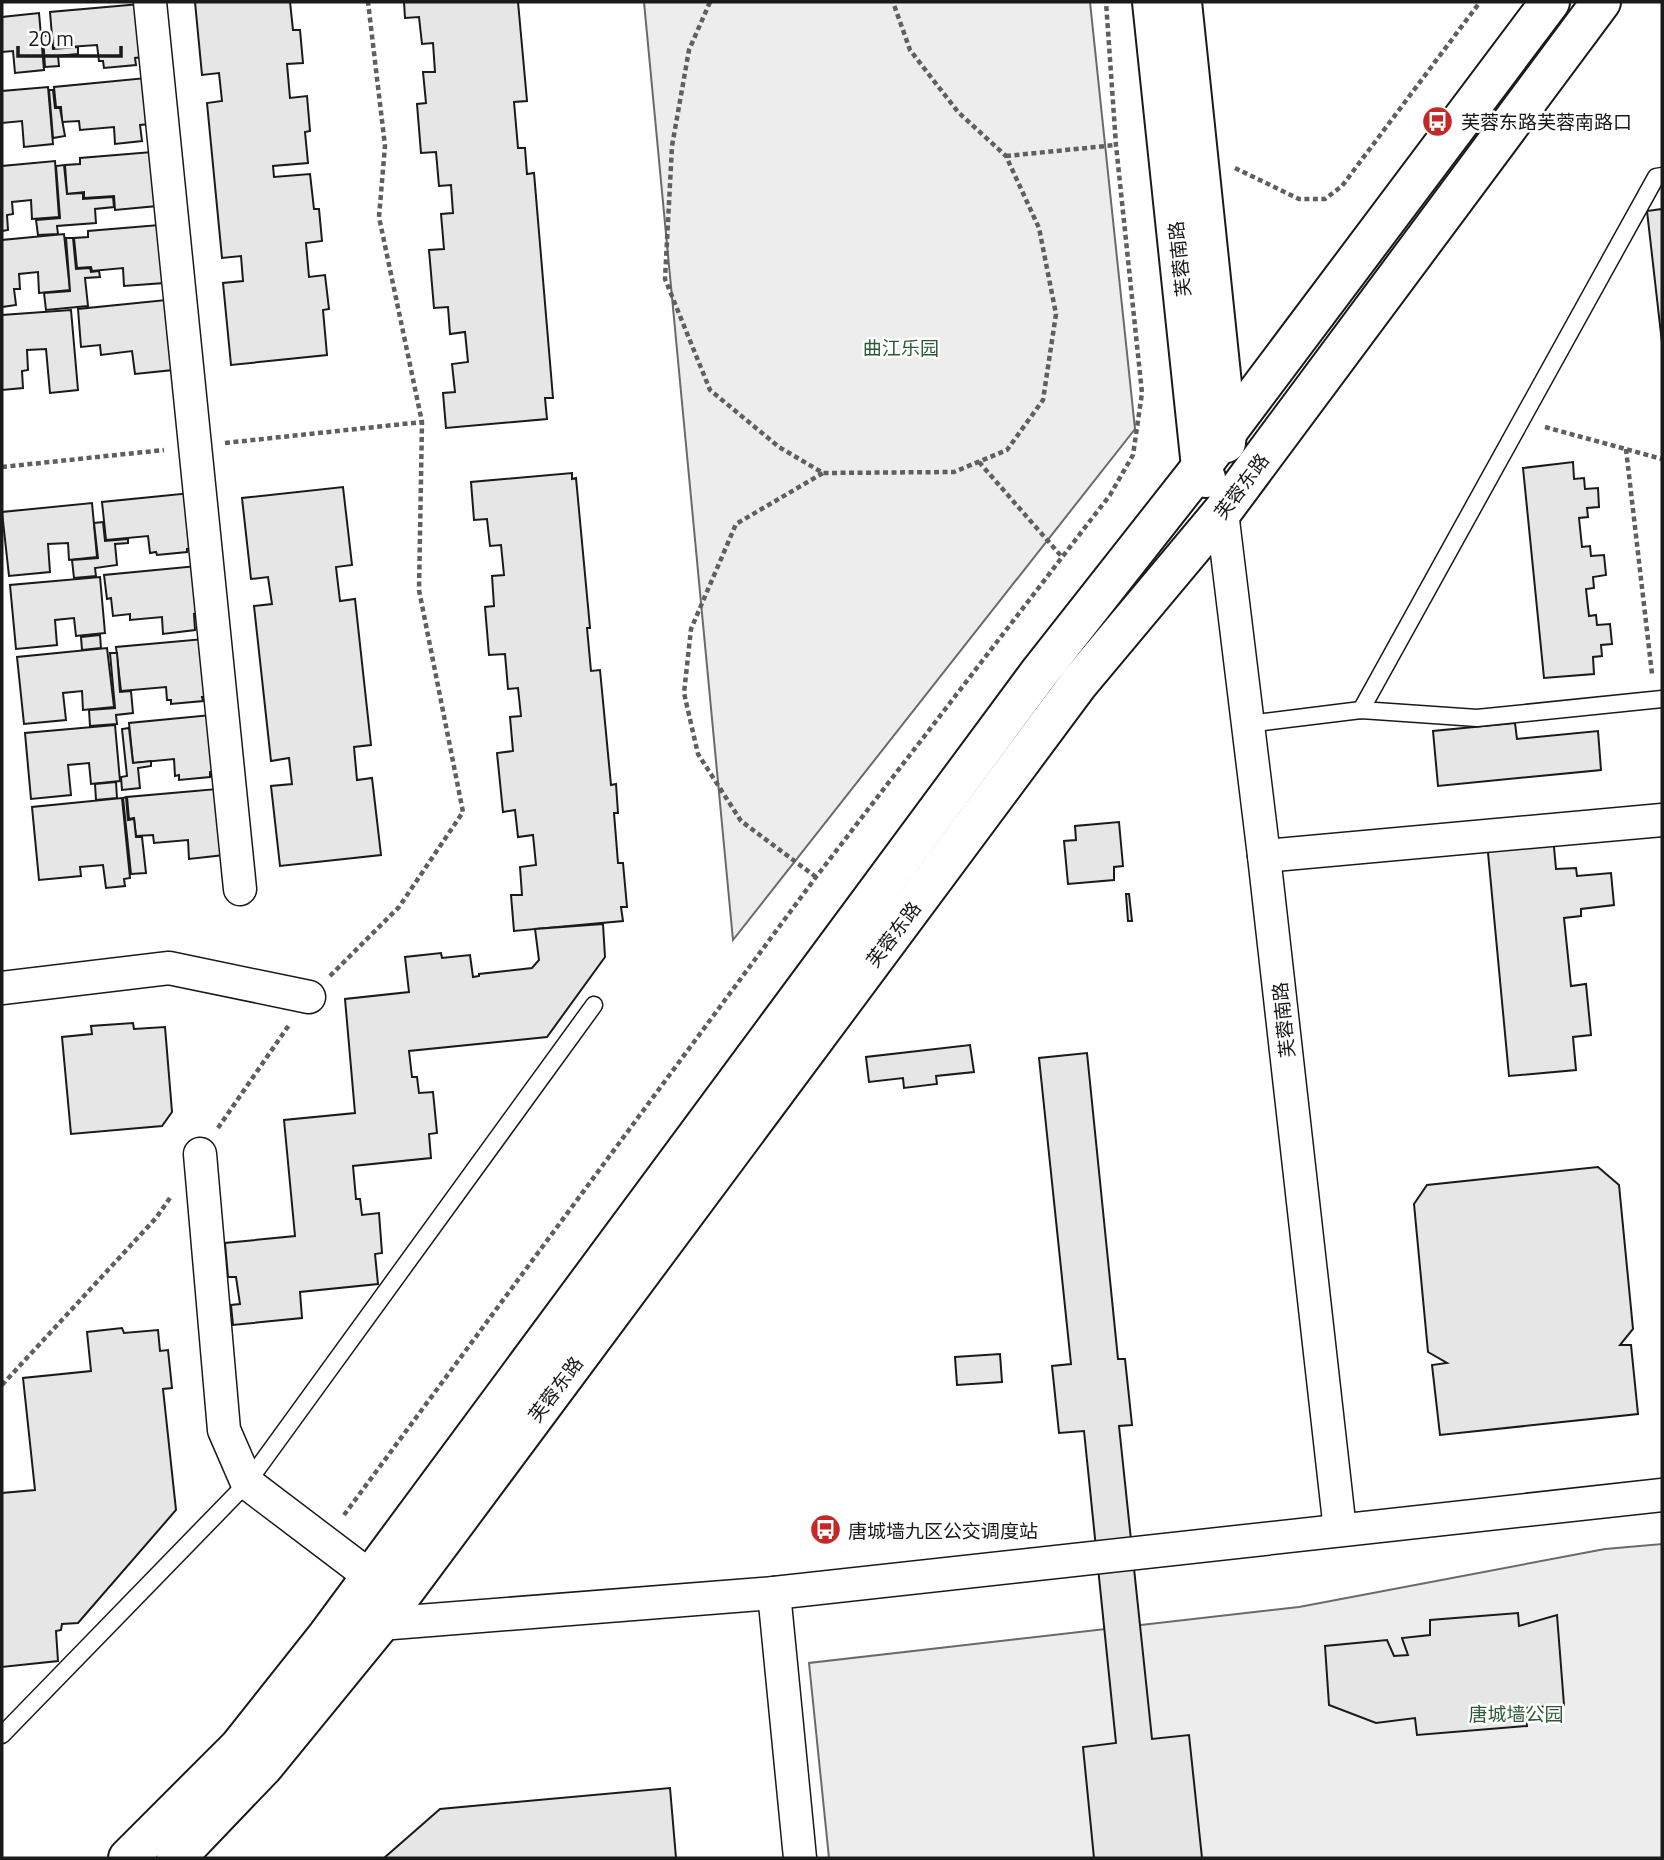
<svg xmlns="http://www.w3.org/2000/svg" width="1664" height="1860" font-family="'Titillium Web','Noto Sans SC',sans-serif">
<rect width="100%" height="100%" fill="#fff"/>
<!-- built -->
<g fill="#ededed" stroke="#6a6a6a" stroke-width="2">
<path d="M644 2H1090L1135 429 733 940Z"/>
<path d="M1662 1544V1858H829L809 1663 1299 1607 1605 1549Z"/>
</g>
<!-- building -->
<g fill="#e6e6e6" stroke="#1a1a1a" stroke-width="2">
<path d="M195 2H290L293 30H300L303 63 287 64 290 98 307 96 310 131 305 132 308 163 273 166 274 177 310 174 314 209H319L322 241 306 243 309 277 325 275 329 309 323 310 327 355 231 365 223 283 243 281 241 256 222 258 207 103 222 101 219 73 202 75Z"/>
<path d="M404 2H518L527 101 514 102 518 148H525L527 174 534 173 553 398H545L547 419 446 428 443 393 455 392 452 364 468 362 465 332 450 334 448 307 434 308 429 250 444 249 441 214 453 213 451 185 439 186 436 152 421 153 417 104 426 103 423 72H435L433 43 422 44 419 17 405 18Z"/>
<path d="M140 4 144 57 135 58 136 65 104 68 103 61H99L97 45 53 48 50 12Z"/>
<path d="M39 13 44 70 15 73 13 51 2 52V17Z"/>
<path d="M52 35 53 49 78 47V54L58 56 59 66 45 67 43 36Z"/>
<path d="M146 78 150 124 140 125 142 141 115 144 114 127 80 130 79 121 62 122 61 107H56L54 87Z"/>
<path d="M48 87 53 144 24 147 22 121 2 123V91Z"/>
<path d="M49 90H53L55 108H60L65 136 53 138Z"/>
<path d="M152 152 157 206 115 210 114 196 84 198V192L67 194 65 165 80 164V158Z"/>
<path d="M55 161 59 217 32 219 31 200 12 202 13 214 7 215 8 230 2 231V166Z"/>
<path d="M64 165 67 194 83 193V199L113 197 114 207 95 209 96 223 57 226 58 234 38 235 36 220 60 218 56 166Z"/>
<path d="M1662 209V343L1647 211Z"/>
<path d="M159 225 164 283 124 286 123 268 92 271 91 267 77 268 74 238 88 237V231Z"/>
<path d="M64 234 70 290 39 293 38 272 19 274 20 289H14L16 305 2 307V240Z"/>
<path d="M66 238H73L76 269 90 268 91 272 99 271 100 277 85 278 88 306 46 310 44 293 70 291Z"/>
<path d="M166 300 173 370 135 374 132 351 101 355 100 345 81 347 78 309Z"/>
<path d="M71 310 78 390 50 393 46 349 27 350 28 370 22 371 23 388 2 390V315Z"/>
<path d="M1573 462 1574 479 1584 478 1585 489 1598 488 1599 507 1587 508 1588 517 1579 518 1582 547 1590 546 1591 556 1604 555 1606 575 1593 577 1594 588 1586 589 1589 616 1596 615 1597 625 1610 624 1612 644 1601 645 1602 656 1593 657 1594 674 1544 678 1523 468Z"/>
<path d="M572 473V479L576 478 590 628H587L591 671 600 670 611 785 616 784 618 813H614L618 863H623L627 907H621L623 921 514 931 511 895H522L520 867 536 865 533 835 518 837 515 810 503 812 497 753 513 751 510 717 521 716 518 688 508 689 505 654 489 655 485 607 494 606 492 576 504 575 501 545 490 546 487 519 474 520 471 482Z"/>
<path d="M343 487 352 565 336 567 340 601 355 599 371 745 354 747 357 780 372 778 381 855 280 866 271 786 292 784 289 758 271 761 254 606 272 604 268 577 251 579 242 498Z"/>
<path d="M191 493 197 548 187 549V552L157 555 156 552 150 553 148 536 106 540 102 502Z"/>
<path d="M92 503 97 557 69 560 68 543 48 544 50 572 9 576 2 512Z"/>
<path d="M103 522 105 541 128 539V543L115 544 117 565 95 568 96 576 74 578 72 560 98 558 94 523Z"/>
<path d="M197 566 202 614H194L195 630 163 634 162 617 130 620V614L113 616 111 598 107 599 104 575Z"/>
<path d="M100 577 105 633 76 636 74 618 55 620 57 645 16 649 10 585Z"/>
<path d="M100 635 101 648 82 650 81 637Z"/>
<path d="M204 639 210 697H202L203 701 171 704V700H167L166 687 121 691 116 647Z"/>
<path d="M107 648 114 707 83 710 82 691 63 693 66 720 24 724 17 657Z"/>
<path d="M110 653H117L120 692 131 691 133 713 116 715 117 724 90 726 89 710 115 708Z"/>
<path d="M211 715 216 771 210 772V777L179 780V775L175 776 174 759 133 763 129 723Z"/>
<path d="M1515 723 1517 739 1598 731 1601 770 1438 786 1433 731Z"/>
<path d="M115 725 120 781 91 784 89 763 68 765 71 795 31 799 25 733Z"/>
<path d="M129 728 133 763 151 761V766L138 768 140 788 122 790 121 777 127 776 122 729Z"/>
<path d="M116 782 117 798 96 800 95 784Z"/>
<path d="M217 789 224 855 189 859 188 840 154 843 153 835 136 836 134 818 129 819 127 797Z"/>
<path d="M126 797 128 820 134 819 136 837H142L146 873 131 874 123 798Z"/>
<path d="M122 798 130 878 124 879 125 886 106 888 103 865 80 867 81 876 39 880 32 807Z"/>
<path d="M1119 822 1123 866 1114 867V880L1068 884 1064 841 1076 840 1075 826Z"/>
<path d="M1553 836 1556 869 1576 868 1577 876 1611 873 1614 905 1581 909V916L1564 918 1571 986 1586 984 1591 1035 1573 1037 1576 1070 1509 1076 1487 842Z"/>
<path d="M1126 894H1129L1132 921H1128Z"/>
<path d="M603 924 605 957 547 1037 409 1051 412 1077H417L419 1093 433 1092 437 1133 429 1134 431 1158 353 1166 356 1199H360L362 1215 379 1213 382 1253 375 1254 378 1284 300 1292 302 1318 233 1325 231 1305 240 1304 236 1277H228L225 1243 295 1236 284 1120 355 1113 345 999 409 992 405 957 441 953 442 958 470 955 473 977 479 976V974L532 968 539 960 535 929Z"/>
<path d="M133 1023 134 1029 165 1027 172 1112 162 1126 71 1134 62 1037 92 1034 91 1026Z"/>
<path d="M970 1045 974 1072 936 1076 937 1084 904 1088 903 1078 869 1082 866 1057Z"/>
<path d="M1087 1053 1118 1359H1125L1132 1425 1119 1426 1152 1739 1189 1735 1202 1858H1094L1083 1747 1116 1743 1084 1431 1059 1433 1052 1366 1071 1364 1039 1058Z"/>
<path d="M1598 1167 1619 1185 1633 1329 1620 1345H1631L1638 1414 1440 1435 1432 1365 1447 1363 1428 1352 1414 1204 1427 1185Z"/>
<path d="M122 1328 124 1333 158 1330 160 1351 168 1350 172 1388 163 1389 176 1510 78 1623 62 1624 61 1630 56 1631 58 1661 2 1667V1493L35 1490 23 1378 91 1371 87 1332Z"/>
<path d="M1000 1354 1002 1382 957 1385 955 1357Z"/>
<path d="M1518 1613 1519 1626 1557 1615 1564 1705 1525 1708 1527 1726 1417 1735 1415 1718 1376 1723 1329 1705 1325 1646 1387 1640 1394 1656 1408 1655 1402 1638 1430 1635V1620Z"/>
<path d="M670 1788 676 1858H384L440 1809Z"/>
</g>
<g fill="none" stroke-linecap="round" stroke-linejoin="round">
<defs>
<g id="service">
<path d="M1361 710 1656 177 1662 176"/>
<path d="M1248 724 1361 710 1477 718 1662 699"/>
<path d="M2 1735 247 1483 594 1005"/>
</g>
<g id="minor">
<path d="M150 2 240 889"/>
<path d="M1222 512 1264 856 1340 1530"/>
<path d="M1264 856 1662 820"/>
<path d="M2 988 169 968 309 997"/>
<path d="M200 1154 224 1430 247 1483 371 1577"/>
<path d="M774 1593 800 1858"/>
<path d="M362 1628 380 1624 774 1593 1662 1495"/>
</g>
<g id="secondary">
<path d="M1152 2 1201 467 1206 478"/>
<path d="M1182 2 1227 432 1226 443"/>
<path d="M128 1858 239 1747 327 1636 1039 673 1201 467 1550 2"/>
<path d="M176 1858 264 1766 380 1624 1079 683 1222 512 1601 2"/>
</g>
</defs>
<!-- service casing -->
<use href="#service" stroke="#1a1a1a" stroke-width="19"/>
<!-- minor casing -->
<use href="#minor" stroke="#1a1a1a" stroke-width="35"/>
<!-- secondary casing -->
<use href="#secondary" stroke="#1a1a1a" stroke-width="42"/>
<!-- path -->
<g stroke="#5f5f5f" stroke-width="4.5" stroke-dasharray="5 3.5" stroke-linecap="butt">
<path d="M710 2 689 50 672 146 665 279 710 390 779 447 823 473 954 472 1007 450 1043 400 1056 314 1039 228 1006 156 958 112 910 50 893 2"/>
<path d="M1006 156 1116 145"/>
<path d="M1235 168 1299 199H1325L1342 186 1480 2"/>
<path d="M1545 427 1662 459"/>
<path d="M225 443 422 422"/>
<path d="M1626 449 1652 674"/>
<path d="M979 462 1062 557"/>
<path d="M2 467 164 450"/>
<path d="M816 877 741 821 698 754 684 693 691 629 736 524 823 473"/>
<path d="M330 976 399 907 463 812 419 590 422 422 379 217 385 146 368 2"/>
<path d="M218 1128 289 1025"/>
<path d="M2 1385 156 1218 170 1198"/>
<path d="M344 1515 816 877 1110 495 1133 455 1142 393 1116 145 1106 2"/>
</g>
<!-- service -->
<use href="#service" stroke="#fff" stroke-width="16"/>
<!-- minor -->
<use href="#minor" stroke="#fff" stroke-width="32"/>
<!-- secondary -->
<use href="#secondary" stroke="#fff" stroke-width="38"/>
</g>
<!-- icons -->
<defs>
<symbol id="bus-disc" viewBox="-11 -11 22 22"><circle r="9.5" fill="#c62828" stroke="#fff"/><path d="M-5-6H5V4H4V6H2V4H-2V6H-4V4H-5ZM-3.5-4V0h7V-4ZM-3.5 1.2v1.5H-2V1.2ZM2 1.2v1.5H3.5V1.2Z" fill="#fff"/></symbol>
</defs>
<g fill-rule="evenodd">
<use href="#bus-disc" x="1420" y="104" width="35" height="35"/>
<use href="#bus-disc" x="808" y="1512" width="35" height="35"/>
</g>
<g text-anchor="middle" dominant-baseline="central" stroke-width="5" stroke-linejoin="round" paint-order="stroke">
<!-- poi labels -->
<g font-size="19" fill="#1a1a1a" stroke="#fff" text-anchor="start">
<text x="1461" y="121">芙蓉东路芙蓉南路口</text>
<text x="848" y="1530">唐城墙九区公交调度站</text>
</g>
<!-- street labels -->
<g font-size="19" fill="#1a1a1a" stroke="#fff">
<text transform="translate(1179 259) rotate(-96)">芙蓉南路</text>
<text transform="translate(1241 486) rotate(-53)">芙蓉东路</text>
<text transform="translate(893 934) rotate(-53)">芙蓉东路</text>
<text transform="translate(1283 1020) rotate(-96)">芙蓉南路</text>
<text transform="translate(555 1389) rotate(-53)">芙蓉东路</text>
</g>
<!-- park labels -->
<g font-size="19" fill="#2b5a34" stroke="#fff">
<text x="901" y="347">曲江乐园</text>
<text x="1516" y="1713">唐城墙公园</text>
</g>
</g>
<!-- border -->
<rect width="1664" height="1860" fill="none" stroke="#1a1a1a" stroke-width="7"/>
<!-- scale -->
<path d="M18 46v10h103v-10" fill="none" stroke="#1a1a1a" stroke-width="3.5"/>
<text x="28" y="46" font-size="21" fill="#1a1a1a" stroke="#ffffff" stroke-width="5" paint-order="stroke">20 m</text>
</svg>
